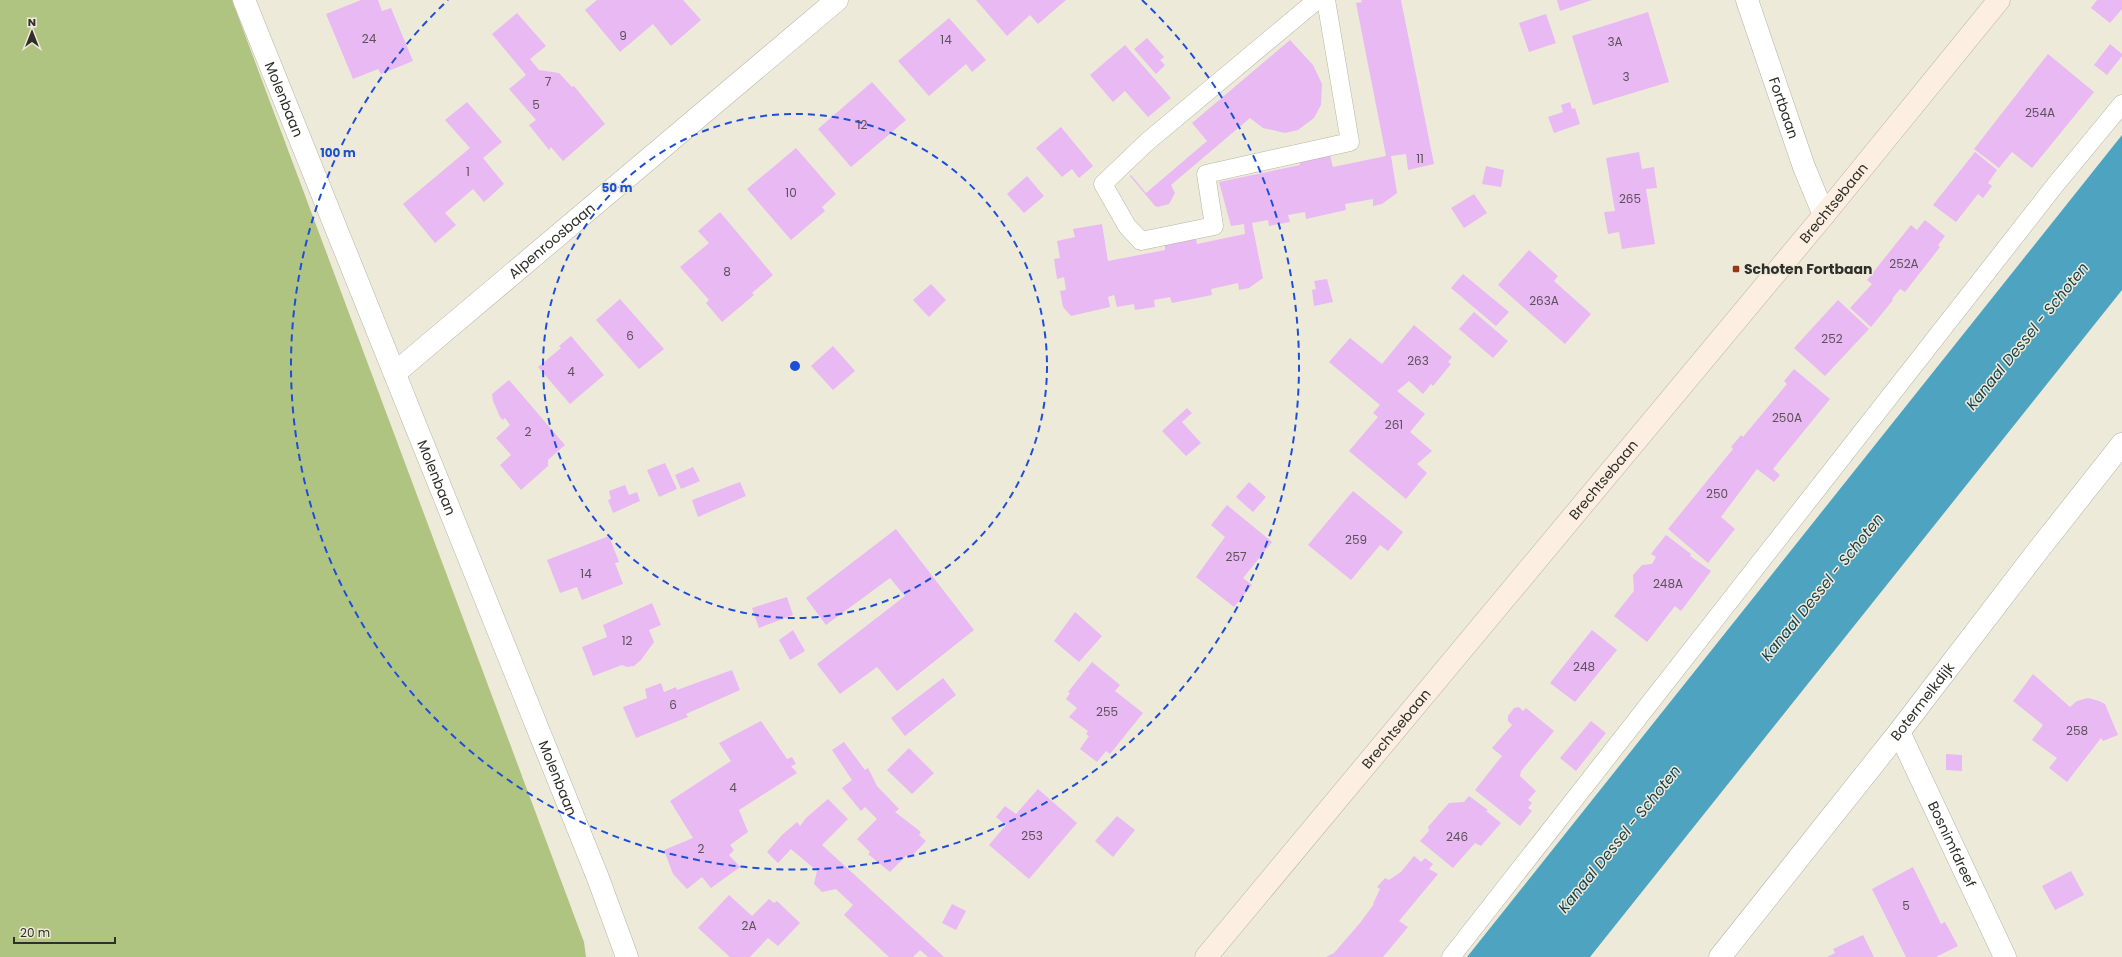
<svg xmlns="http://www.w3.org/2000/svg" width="2122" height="957" font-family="Poppins,sans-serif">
<rect width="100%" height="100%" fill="#eeeada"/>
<!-- forest -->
<path fill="#b0c481" d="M0 0H232L584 942 586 957H0Z"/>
<!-- water -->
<path fill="#4ea4c0" d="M2122 135V290L1590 957H1467Z"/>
<!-- building -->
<g fill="#e8b9f2">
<path d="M361 0H378L382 11 391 8 413 61 381 74 378 69 353 79 326 14Z"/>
<path d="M597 0H683L701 20 671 46 653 24 620 52 585 10Z"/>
<path d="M976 0H1066L1038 24 1030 15 1007 36Z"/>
<path d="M1361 0H1401L1434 164 1408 170 1406 154 1391 156 1397 193 1382 204 1373 206V199L1345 204 1346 210 1306 219 1305 212 1288 215 1290 222 1269 226 1268 220 1252 223 1263 278 1249 288 1239 290 1238 283 1211 289 1212 295 1172 303 1170 297 1154 300 1155 307 1135 310 1134 304 1117 307 1114 295 1108 297 1110 307 1071 316 1063 307 1060 291 1066 290 1064 277 1057 279 1054 259 1060 258 1057 241 1075 237 1073 229 1102 224 1108 261 1165 250V245L1196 239 1197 244 1245 234 1244 224 1231 226 1219 182 1300 165 1299 160 1330 155 1333 167 1386 156 1356 3 1362 2Z"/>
<path d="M1557 0H1592L1560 11Z"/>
<path d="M2097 0H2122V9L2110 23 2091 8Z"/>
<path d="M1648 12 1669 82 1593 105 1572 36Z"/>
<path d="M517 13 546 46 530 59 539 70 559 73 572 87 574 86 605 124 563 161 551 147 549 150 529 125 536 120 509 89 526 75 492 34Z"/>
<path d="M1546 14 1556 43 1529 52 1519 23Z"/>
<path d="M949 18 986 60 972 72 966 64 929 96 898 61Z"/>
<path d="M1147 38 1164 57 1160 60 1165 65 1156 74 1134 49Z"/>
<path d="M1290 40 1313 65 1322 84 1321 105 1314 118 1298 130 1285 133 1263 128 1250 118 1171 185 1175 193 1169 204 1158 207 1155 206 1130 176 1131 175 1146 193 1207 141 1192 123Z"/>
<path d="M2110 44 2122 54V56L2107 75 2094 65Z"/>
<path d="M1125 45 1171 98 1148 117 1125 91 1113 102 1090 75Z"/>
<path d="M2048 54 2094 92 2032 168 2012 152 1999 168 1974 149Z"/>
<path d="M872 82 906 120 851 167 818 129Z"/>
<path d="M467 102 502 142 483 158 504 184 484 202 473 189 445 213 456 225 435 243 403 204 470 148 445 120Z"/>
<path d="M1570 102 1572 109 1575 108 1580 124 1554 133 1548 117 1563 112 1561 105Z"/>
<path d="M1061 127 1093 166 1079 178 1072 169 1062 177 1036 148Z"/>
<path d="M796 148 836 194 822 207 825 211 791 240 747 189Z"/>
<path d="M1639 152 1642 169 1654 167 1657 188 1646 189 1655 244 1622 249 1619 232 1608 234 1604 212 1615 211 1606 158Z"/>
<path d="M1975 152 1997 170 1988 183 1992 186 1983 198 1978 194 1956 222 1933 205Z"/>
<path d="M1486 166 1504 170 1501 187 1482 184Z"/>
<path d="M1027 176 1044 196 1024 213 1007 194Z"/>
<path d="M1474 194 1487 213 1464 228 1451 208Z"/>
<path d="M720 212 773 275 752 293 754 295 722 322 706 303 709 300 680 267 709 243 698 231Z"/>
<path d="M1925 220 1945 236 1938 245 1940 247 1905 292 1900 289 1892 299 1893 300 1871 327 1850 308 1872 284 1867 280 1911 225 1917 230Z"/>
<path d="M1529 250 1558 276 1554 281 1591 314 1565 344 1498 285Z"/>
<path d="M1463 274 1509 312 1496 326 1451 288Z"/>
<path d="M1327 279 1333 302 1314 306 1312 290 1316 289 1314 281Z"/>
<path d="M931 284 946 300 929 317 913 300Z"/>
<path d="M620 299 664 349 639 369 596 320Z"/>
<path d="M1838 300 1869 329 1825 376 1794 348Z"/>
<path d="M1474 312 1508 341 1493 358 1459 329Z"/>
<path d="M1414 325 1452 357 1448 362 1451 364 1433 386 1431 384 1423 394 1409 381 1397 391 1425 414 1410 432 1432 451 1417 464 1427 473 1406 499 1349 451 1378 417 1373 413 1380 405 1329 362 1350 338 1382 364Z"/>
<path d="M571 336 604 375 570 404 538 367 561 348 559 346Z"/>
<path d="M833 346 855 371 833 390 811 366Z"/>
<path d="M1794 369 1830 399 1773 469 1780 475 1774 482 1757 469 1721 517 1735 529 1708 563 1668 529 1733 449 1731 447 1741 435 1743 437 1787 384 1784 381Z"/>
<path d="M509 380 565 445 548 460V466L521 490 500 465 511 455 496 438 510 425 505 418 503 420 500 417 493 401 492 394Z"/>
<path d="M1187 408 1192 413 1182 422 1201 443 1186 456 1162 431Z"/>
<path d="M665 463 677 489 659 497 647 470Z"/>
<path d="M693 467 700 481 681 489 675 475Z"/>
<path d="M740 482 746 496 698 517 692 500Z"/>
<path d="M1249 482 1266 497 1253 512 1236 497Z"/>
<path d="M625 485 629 495 637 492 640 501 613 513 608 500 611 499 609 491Z"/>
<path d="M1353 491 1403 532 1388 551 1380 545 1351 580 1308 545Z"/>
<path d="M1227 505 1272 542 1243 578 1252 585 1234 607 1196 577 1225 537 1211 525Z"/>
<path d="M896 529 974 630 897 691 877 667 840 694 817 664 905 596 890 578 826 625 806 598Z"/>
<path d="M1666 535 1691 554 1690 556 1711 571 1681 611 1675 606 1647 642 1614 616 1634 591 1633 575 1642 565 1652 564 1656 557 1651 554Z"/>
<path d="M609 536 619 562 615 563 623 584 582 600 577 587 560 593 547 560Z"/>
<path d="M787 597 793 615 759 628 752 608Z"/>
<path d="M652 603 661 625 649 630 654 642 641 660 634 666 627 667 622 665 593 676 582 647 607 637 603 625Z"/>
<path d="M1075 612 1102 636 1079 662 1054 641Z"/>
<path d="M793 630 805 651 790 660 779 640Z"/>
<path d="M1592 630 1617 650 1575 702 1550 683Z"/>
<path d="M1092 662 1120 685 1115 691 1143 713 1110 754 1106 751 1097 762 1080 749 1089 736 1086 734 1088 731 1069 717 1077 708 1066 699 1070 693 1068 692Z"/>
<path d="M732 670 740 690 686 714 688 717 636 738 623 707 647 698 645 689 661 683 664 692 676 687 677 690Z"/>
<path d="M2033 674 2070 707 2077 701 2088 698 2099 701 2105 704 2118 735 2103 741 2101 738 2067 782 2049 768 2057 758 2032 740 2043 725 2013 701Z"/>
<path d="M943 678 956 695 905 736 891 718Z"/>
<path d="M1519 707 1523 711 1526 708 1554 731 1521 771 1520 776 1536 791 1528 800 1532 803 1528 808 1532 811 1520 826 1475 790 1502 756 1492 748 1512 725 1508 721V716L1514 708Z"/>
<path d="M761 721 787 759 792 757 796 764 791 766 797 773 739 810 748 832 730 845 734 850 729 855 740 867 711 888 702 877 687 889 673 874 664 850 693 838 670 801 731 761 719 743Z"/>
<path d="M1591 721 1606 733 1576 771 1560 758Z"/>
<path d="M844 742 865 770 868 768 877 786 899 809 895 812 921 832 919 835 926 841 910 858 907 855 890 872 868 854 870 852 857 839 877 819 865 807 861 811 842 788 852 780 832 750Z"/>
<path d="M909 748 934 773 912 794 887 770Z"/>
<path d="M1946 754 1962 755V771L1946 770Z"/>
<path d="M1038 789 1077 823 1029 879 989 845 1006 825 996 817 1005 806 1016 814Z"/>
<path d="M1469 796 1488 810 1486 811 1501 823 1481 846 1475 843 1453 868 1420 841 1429 831 1428 827 1449 803 1464 802Z"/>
<path d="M828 799 848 819 822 845 944 957H928L920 950 913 957H889L844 915 853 905 836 889 822 892 814 884 817 871 791 849 778 863 767 852 782 835 797 822 800 826 806 818Z"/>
<path d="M1117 816 1135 830 1113 857 1095 841Z"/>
<path d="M1414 856 1421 862 1425 858 1433 864 1429 869 1438 874 1399 921 1408 927 1383 957H1326L1334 953 1360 923 1374 904H1373L1380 889 1377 887 1385 878 1389 880 1401 872Z"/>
<path d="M1913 867 1941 924 1945 922 1958 946 1936 957H1906L1872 889Z"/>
<path d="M2071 871 2084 895 2055 910 2042 886Z"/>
<path d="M729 895 752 916 769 899 774 903 777 901 800 923 778 946 768 938 750 957H730L698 928Z"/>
<path d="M952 904 966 911 956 930 942 923Z"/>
<path d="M1863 935 1874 957H1827L1835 953 1833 949Z"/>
</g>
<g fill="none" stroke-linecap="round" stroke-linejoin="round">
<defs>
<g id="service">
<path d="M1317 0 1147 142 1103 184 1127 226 1141 241 1214 226 1206 174 1350 142 1326 0"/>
<path d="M1451 957 2056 184 2122 104"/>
</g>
<g id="minor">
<path id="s1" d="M244 0 598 878 627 957"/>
<path id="s2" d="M1747 0 1804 167 1824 215"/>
<path id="s3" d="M395 373 837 0"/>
<path id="s4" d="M1899 732 2005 957"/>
<path id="s5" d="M1720 957 1899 732 2036 553 2122 444"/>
</g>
<g id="secondary">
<path id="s6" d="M1206 957 1824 215 1999 0"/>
</g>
</defs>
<!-- service casing -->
<use href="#service" stroke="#b7b2a4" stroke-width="19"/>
<!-- minor casing -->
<use href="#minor" stroke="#b7b2a4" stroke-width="23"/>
<!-- secondary casing -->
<use href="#secondary" stroke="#b7b2a4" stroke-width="23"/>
<!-- service -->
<use href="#service" stroke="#fff" stroke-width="18"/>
<!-- minor -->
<use href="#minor" stroke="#fff" stroke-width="22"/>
<!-- secondary -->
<use href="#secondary" stroke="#fcefe1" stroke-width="22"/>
</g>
<!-- distance rings -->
<g fill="none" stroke="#1d4ed8" stroke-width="2" stroke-dasharray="7 5">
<circle cx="795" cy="366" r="252"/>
<path d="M1142 0A504 504 0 1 1 448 0"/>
</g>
<!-- markers -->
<rect fill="#9c3513" stroke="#eeeada" stroke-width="1.5" x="1732" y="265" width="8" height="8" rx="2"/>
<g text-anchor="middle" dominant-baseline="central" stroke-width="3" stroke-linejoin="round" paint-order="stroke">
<!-- number labels -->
<g font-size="12" fill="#5d515a">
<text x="623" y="35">9</text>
<text x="369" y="38">24</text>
<text x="946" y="39">14</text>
<text x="1615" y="41">3A</text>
<text x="1626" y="76">3</text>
<text x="548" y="81">7</text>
<text x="536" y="104">5</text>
<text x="2040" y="112">254A</text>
<text x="862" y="124">12</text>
<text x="1420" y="158">11</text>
<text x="468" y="171">1</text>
<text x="791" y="192">10</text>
<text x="1630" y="198">265</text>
<text x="1904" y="263">252A</text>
<text x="727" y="271">8</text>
<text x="1544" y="300">263A</text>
<text x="630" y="335">6</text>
<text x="1832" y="338">252</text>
<text x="1418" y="360">263</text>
<text x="571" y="371">4</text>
<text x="1787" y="417">250A</text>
<text x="1394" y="424">261</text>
<text x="528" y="431">2</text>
<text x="1717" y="493">250</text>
<text x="1356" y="539">259</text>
<text x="1236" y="556">257</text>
<text x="586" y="573">14</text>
<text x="1668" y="583">248A</text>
<text x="627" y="640">12</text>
<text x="1584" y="666">248</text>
<text x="673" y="704">6</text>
<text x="1107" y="711">255</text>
<text x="2077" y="730">258</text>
<text x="733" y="787">4</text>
<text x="1032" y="835">253</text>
<text x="1457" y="836">246</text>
<text x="701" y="848">2</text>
<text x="1906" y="905">5</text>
<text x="749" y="925">2A</text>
</g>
<!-- street labels -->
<g font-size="14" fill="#2f2e28" stroke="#eeeada">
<text stroke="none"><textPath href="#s1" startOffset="107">Molenbaan</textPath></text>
<text stroke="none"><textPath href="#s2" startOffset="114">Fortbaan</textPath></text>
<text stroke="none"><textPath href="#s6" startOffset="981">Brechtsebaan</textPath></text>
<text stroke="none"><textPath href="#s3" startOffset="205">Alpenroosbaan</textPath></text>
<text stroke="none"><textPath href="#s1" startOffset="515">Molenbaan</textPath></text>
<text stroke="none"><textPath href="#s6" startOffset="621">Brechtsebaan</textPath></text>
<text stroke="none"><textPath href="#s5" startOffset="326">Botermelkdijk</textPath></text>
<text stroke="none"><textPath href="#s6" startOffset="297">Brechtsebaan</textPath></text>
<text stroke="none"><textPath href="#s1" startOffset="839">Molenbaan</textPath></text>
<text stroke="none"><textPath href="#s4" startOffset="124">Bosnimfdreef</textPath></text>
</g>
<!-- poi labels -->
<g font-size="14" font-weight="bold" fill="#2f2e28" stroke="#eeeada" text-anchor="start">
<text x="1744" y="269">Schoten Fortbaan</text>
</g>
<!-- water labels -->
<g font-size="15" font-style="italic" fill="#19404c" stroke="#eeeada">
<text transform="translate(2027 336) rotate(-51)">Kanaal Dessel - Schoten</text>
<text transform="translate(1822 587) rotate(-51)">Kanaal Dessel - Schoten</text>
<text transform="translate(1619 839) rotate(-51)">Kanaal Dessel - Schoten</text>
</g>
</g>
<circle cx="795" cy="366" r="6" fill="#1d4ed8" stroke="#eeeada" stroke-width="2"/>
<g font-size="12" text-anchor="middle" font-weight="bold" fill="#1d4ed8" stroke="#eeeada" stroke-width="3" stroke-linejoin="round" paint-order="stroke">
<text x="338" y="157">100 m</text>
<text x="617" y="192">50 m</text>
</g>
<!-- north arrow -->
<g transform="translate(32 32)" stroke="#eeeada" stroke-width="3" paint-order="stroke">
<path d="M0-3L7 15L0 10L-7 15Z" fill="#2f2e28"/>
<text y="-6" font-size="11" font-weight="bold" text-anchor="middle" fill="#2f2e28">N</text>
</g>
<!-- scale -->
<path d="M14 937v6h101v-6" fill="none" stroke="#2f2e28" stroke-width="2"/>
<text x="20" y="937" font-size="12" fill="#2f2e28" stroke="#eeeada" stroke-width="3" paint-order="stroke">20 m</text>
</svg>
